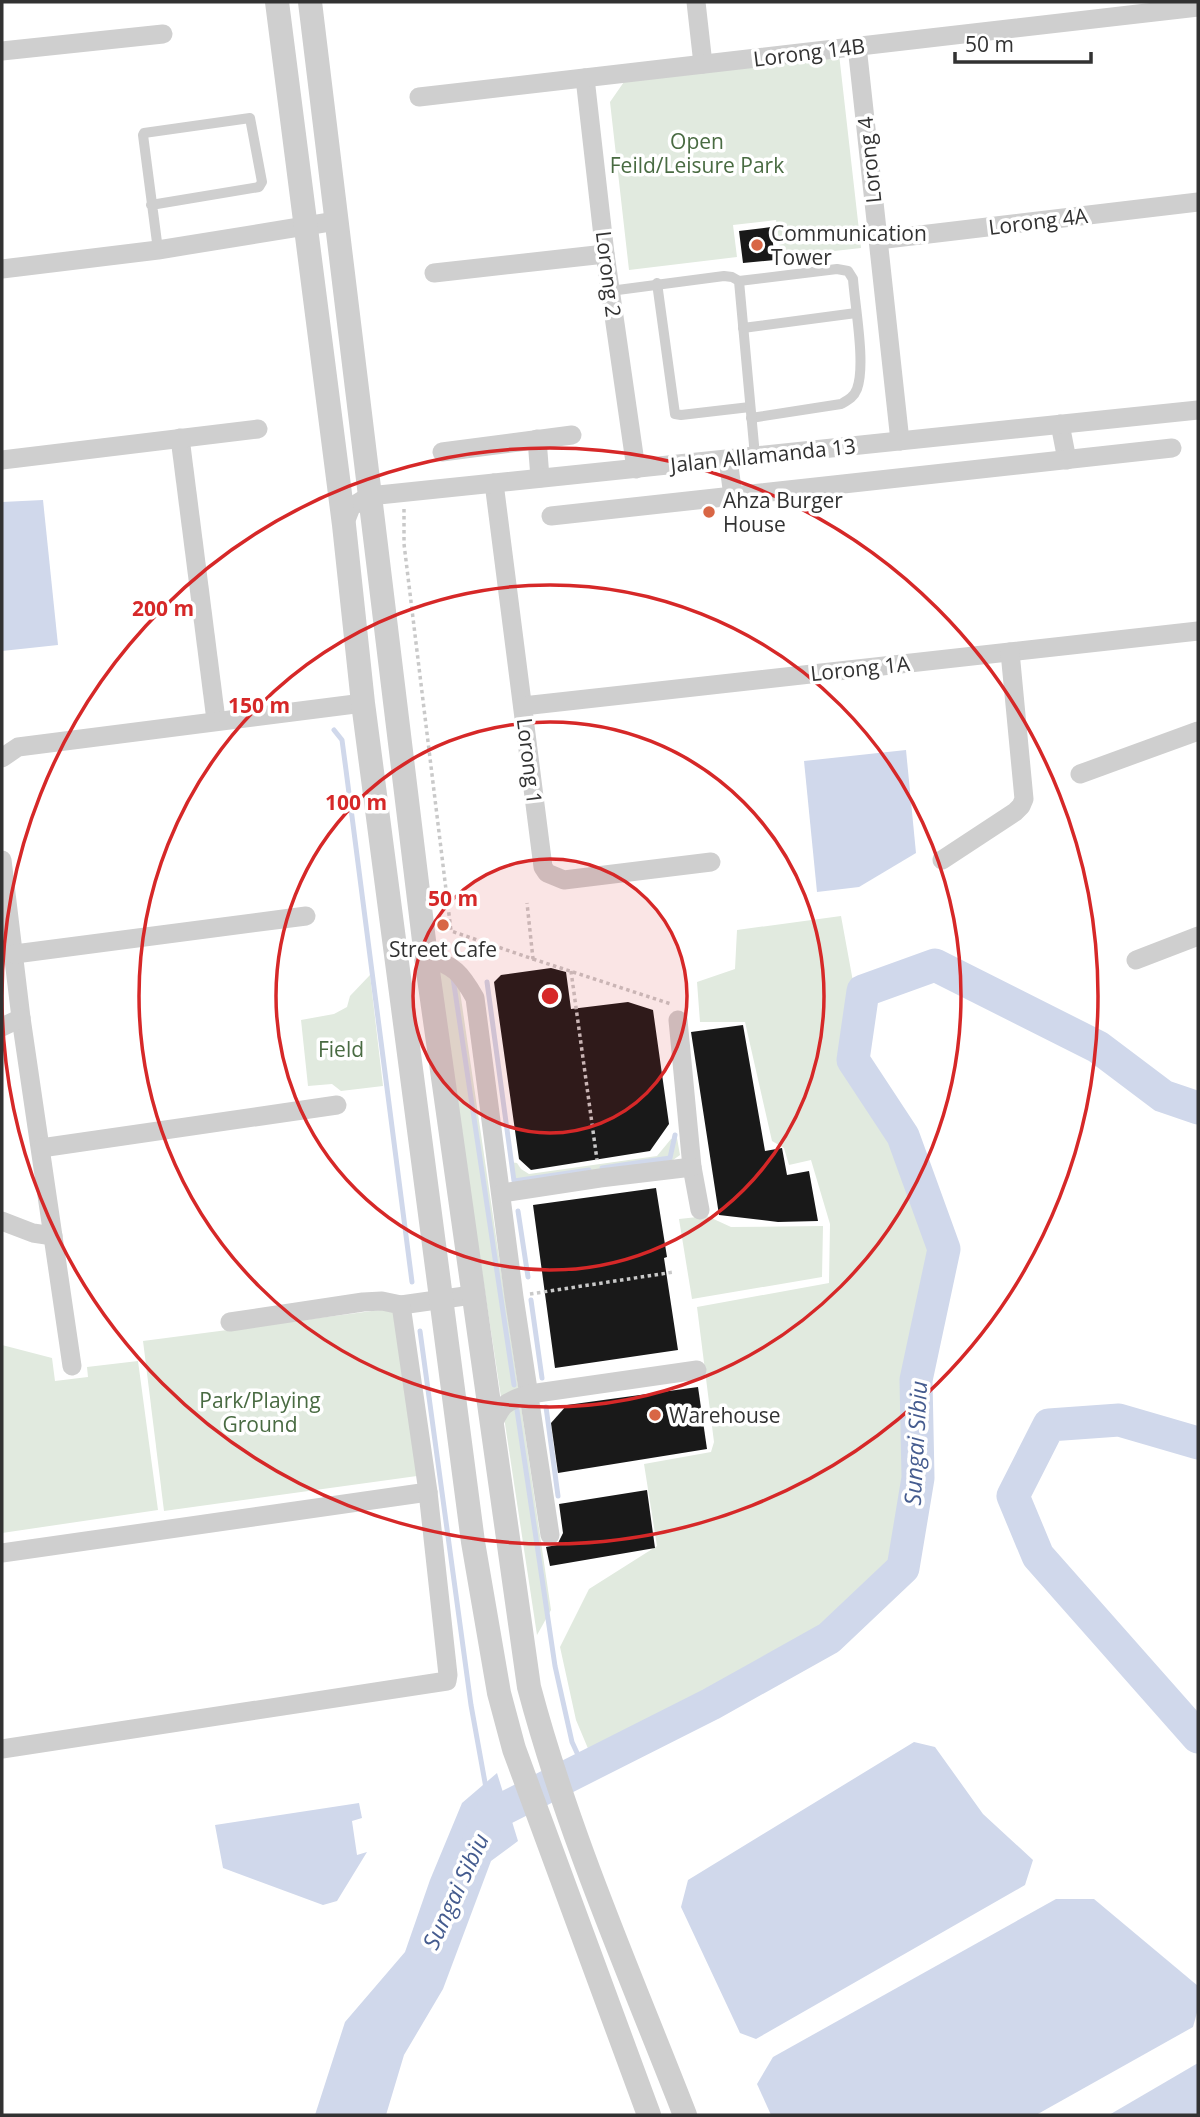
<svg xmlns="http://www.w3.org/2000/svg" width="1200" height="2117" font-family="'Open Sans',sans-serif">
<rect width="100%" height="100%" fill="#fff"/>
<!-- green -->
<g fill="#e1eadf">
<path d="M839 54 861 248 781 257 776 220 733 225 737 257 629 270 610 102 626 79Z"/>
<path d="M841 916 854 987 847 1064 894 1136 937 1246 908 1372 909 1472 892 1562 826 1626 592 1758 576 1720 560 1647 589 1589 657 1546 644 1464 711 1452 714 1442 697 1307 829 1283 830 1224 811 1160 789 1165 784 1148 772 1141 745 1022H700L697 982 735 969 737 930Z"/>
<path d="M436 968 457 971 551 1610 537 1635Z"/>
<path d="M370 975 383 1086 341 1091 332 1084 308 1086 301 1020 334 1014 347 1007 350 996Z"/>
<path d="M677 1138 680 1155 673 1160 523 1181 516 1179 513 1176 510 1162 517 1163 521 1169 529 1174 657 1156 671 1139Z"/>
<path d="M707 1216 731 1227 823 1226 822 1277 692 1299 679 1219Z"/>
<path d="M395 1308 417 1476 164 1511 143 1341Z"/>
<path d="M2 1345 52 1358 55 1381 88 1377 87 1367 138 1361 158 1510 2 1533Z"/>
</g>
<!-- water -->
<g fill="#d0d8eb">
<path d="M43 500 58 645 2 651V502Z"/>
<path d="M906 750 916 853 859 887 817 892 804 761Z"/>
<path d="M914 1742 935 1747 983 1814 1033 1860 1025 1885 756 2039 740 2033 681 1907 688 1880Z"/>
<path d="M497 1773 518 1841 491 1861 443 1989 404 2055 386 2115H315L345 2022 405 1952 430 1880 462 1803Z"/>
<path d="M359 1803 362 1818 352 1821 357 1855 367 1852 337 1901 323 1905 223 1868 215 1825Z"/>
<path d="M1056 1899H1094L1198 1986V2009L1193 2027 1036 2115H771L757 2084 773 2057Z"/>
<path d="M1198 2063V2115H1109Z"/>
</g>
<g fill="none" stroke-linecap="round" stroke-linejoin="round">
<!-- stream -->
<g stroke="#d0d8eb" stroke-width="5">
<path d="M334 730 342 740 346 770 412 1282"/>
<path d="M453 978 514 1385"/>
<path d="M487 982 514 1181 589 1170"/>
<path d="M602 1168 670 1158 675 1135"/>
<path d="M518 1211 528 1277"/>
<path d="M531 1300 542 1378"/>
<path d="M420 1331 471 1705 486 1788"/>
<path d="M546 1407 558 1496"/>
<path d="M517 1410 555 1666 572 1742 584 1768"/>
</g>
<!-- river -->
<g stroke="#d0d8eb" stroke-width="33">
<path d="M1198 1443 1119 1420 1049 1425 1013 1496 1038 1556 1198 1737"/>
<path d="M479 1839 489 1816 711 1704 829 1638 903 1568 918 1478 916 1380 944 1249 903 1136 853 1060 863 991 935 965 1098 1047 1163 1096 1198 1108"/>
</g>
</g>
<!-- building -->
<g fill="#191919">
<path d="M771 227 775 260 743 263 739 231Z"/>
<path d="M551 968 566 972 571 1009 628 1002 653 1010 669 1124 650 1151 531 1170 519 1159 494 982 501 975Z"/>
<path d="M743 1025 765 1151 782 1148 787 1175 809 1171 818 1221 778 1222 719 1215 691 1032Z"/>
<path d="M656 1188 667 1257 664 1258 678 1350 555 1368 533 1205Z"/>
<path d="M698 1387 707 1449 558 1473 551 1423 567 1405Z"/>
<path d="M647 1490 655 1548 550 1566 546 1547 557 1545 563 1533 559 1504Z"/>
</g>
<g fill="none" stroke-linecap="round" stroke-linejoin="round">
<!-- path -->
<g stroke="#c9c9c9" stroke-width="3.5" stroke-dasharray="3.5 3.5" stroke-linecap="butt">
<path d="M404 509V544L451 931 533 959 527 903"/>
<path d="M533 959 671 1004"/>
<path d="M571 971 597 1160"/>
<path d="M530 1294 674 1272"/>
</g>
<!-- service -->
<g stroke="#cfcfcf" stroke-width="10">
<path d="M151 205 259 187 262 182 250 118 144 133 143 135 158 250"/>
<path d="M739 281 837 269 848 271 853 279C855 307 866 365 857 389 854 397 848 400 841 404L751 418"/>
<path d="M657 283 675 414 681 415 750 407"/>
<path d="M610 291 724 276 732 277 739 281 755 456"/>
<path d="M743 328 856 313"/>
</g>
<!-- minor -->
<g stroke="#cfcfcf" stroke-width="19">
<path d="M696 2 703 64"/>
<path d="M857 46 900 441"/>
<path d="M2 51 163 34"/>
<path d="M585 78 605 254 636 469"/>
<path d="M419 97 1198 7"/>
<path d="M878 240 1198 202"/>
<path d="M2 269 158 250 336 221"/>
<path d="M434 273 605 254"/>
<path d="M1060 424 1067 460"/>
<path d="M180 438 216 720"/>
<path d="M537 439 540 478"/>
<path d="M442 452 572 435"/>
<path d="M728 459 733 496"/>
<path d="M2 460 258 429"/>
<path d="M494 483 543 867 547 873 564 880 711 862"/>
<path d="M551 516 1172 448"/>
<path d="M344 525 351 507 369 496 1198 410"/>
<path d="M523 706 1198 631"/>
<path d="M2 758 18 747 363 703"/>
<path d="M1080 774 1198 731"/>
<path d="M2 860 21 1018 72 1366"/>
<path d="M942 860 1015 812 1021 806 1024 799 1010 652"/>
<path d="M15 954 306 916"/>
<path d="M426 957C454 965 461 973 475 998L514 1297 550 1535"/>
<path d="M1136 960 1198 936"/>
<path d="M678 1020 692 1167 700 1210"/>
<path d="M2 1027 21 1018"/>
<path d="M41 1148 337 1105"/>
<path d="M502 1193 600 1178 692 1167"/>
<path d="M2 1221 33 1233 53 1236"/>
<path d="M401 1305 472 1295"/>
<path d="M491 1430C500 1405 505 1401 530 1394L697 1370"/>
<path d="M2 1553 428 1492"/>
<path d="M2 1749 447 1681 448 1675 428 1492 401 1305 382 1301 363 1302 230 1322"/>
</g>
<!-- tertiary -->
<g stroke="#cfcfcf" stroke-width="24">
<path d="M277 2 344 525 363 703 473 1542 499 1693 514 1749 649 2115"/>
<path d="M310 2 426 957 529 1687C568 1834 630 1974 685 2115"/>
</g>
</g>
<!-- distance rings -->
<circle cx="550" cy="996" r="137" fill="#d62828" fill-opacity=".12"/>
<g fill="none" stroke="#d62828" stroke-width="3.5">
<circle cx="550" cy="996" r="137"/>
<circle cx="550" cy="996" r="274"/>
<circle cx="550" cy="996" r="411"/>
<circle cx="550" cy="996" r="548"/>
</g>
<!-- markers -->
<g fill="#d86645" stroke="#fff" stroke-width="2.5">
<circle cx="757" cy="245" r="7"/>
<circle cx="709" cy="512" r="7"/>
<circle cx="443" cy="925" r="7"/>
<circle cx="655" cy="1415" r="7"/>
</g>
<g text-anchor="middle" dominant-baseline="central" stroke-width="7" stroke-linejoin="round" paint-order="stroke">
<!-- street labels -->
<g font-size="21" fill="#323232" stroke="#fff">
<text transform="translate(809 52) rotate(-7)">Lorong 14B</text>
<text transform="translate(869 160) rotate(-96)">Lorong 4</text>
<text transform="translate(1038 221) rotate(-7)">Lorong 4A</text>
<text transform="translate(609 274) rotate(83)">Lorong 2</text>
<text transform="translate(763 455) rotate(-6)">Jalan Allamanda 13</text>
<text transform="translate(860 668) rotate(-6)">Lorong 1A</text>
<text transform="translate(530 761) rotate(83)">Lorong 1</text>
</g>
<!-- park labels -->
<g font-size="21" fill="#496b42" stroke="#fff">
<text x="697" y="141">Open<tspan x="697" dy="24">Feild/Leisure Park</tspan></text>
<text x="341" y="1049">Field</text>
<text x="260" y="1400">Park/Playing<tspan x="260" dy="24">Ground</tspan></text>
</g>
<!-- poi labels -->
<g font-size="21" fill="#323232" stroke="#fff" text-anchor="start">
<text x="771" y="233">Communication<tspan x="771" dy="24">Tower</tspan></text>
<text x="723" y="500">Ahza Burger<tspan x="723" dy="24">House</tspan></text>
<text x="443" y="949" text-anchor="middle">Street Cafe</text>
<text x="669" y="1415">Warehouse</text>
</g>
<!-- water labels -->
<g font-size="23" font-style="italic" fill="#455c8f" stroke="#fff">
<text transform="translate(915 1443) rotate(-87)">Sungai Sibiu</text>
<text transform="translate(455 1891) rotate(-65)">Sungai Sibiu</text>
</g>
</g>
<circle cx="550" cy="996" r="10" fill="#d62828" stroke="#fff" stroke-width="3.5"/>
<g font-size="21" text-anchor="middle" font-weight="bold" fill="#d62828" stroke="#fff" stroke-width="7" stroke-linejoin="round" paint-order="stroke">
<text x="163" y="616">200 m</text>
<text x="259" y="713">150 m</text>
<text x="356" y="810">100 m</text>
<text x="453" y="906">50 m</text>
</g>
<!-- border -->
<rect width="1200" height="2117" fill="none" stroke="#323232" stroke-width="7"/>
<!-- scale -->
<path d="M955 52v10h136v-10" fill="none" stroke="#323232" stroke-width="3.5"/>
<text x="965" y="52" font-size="21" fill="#323232" stroke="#ffffff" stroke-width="5" paint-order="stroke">50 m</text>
</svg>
